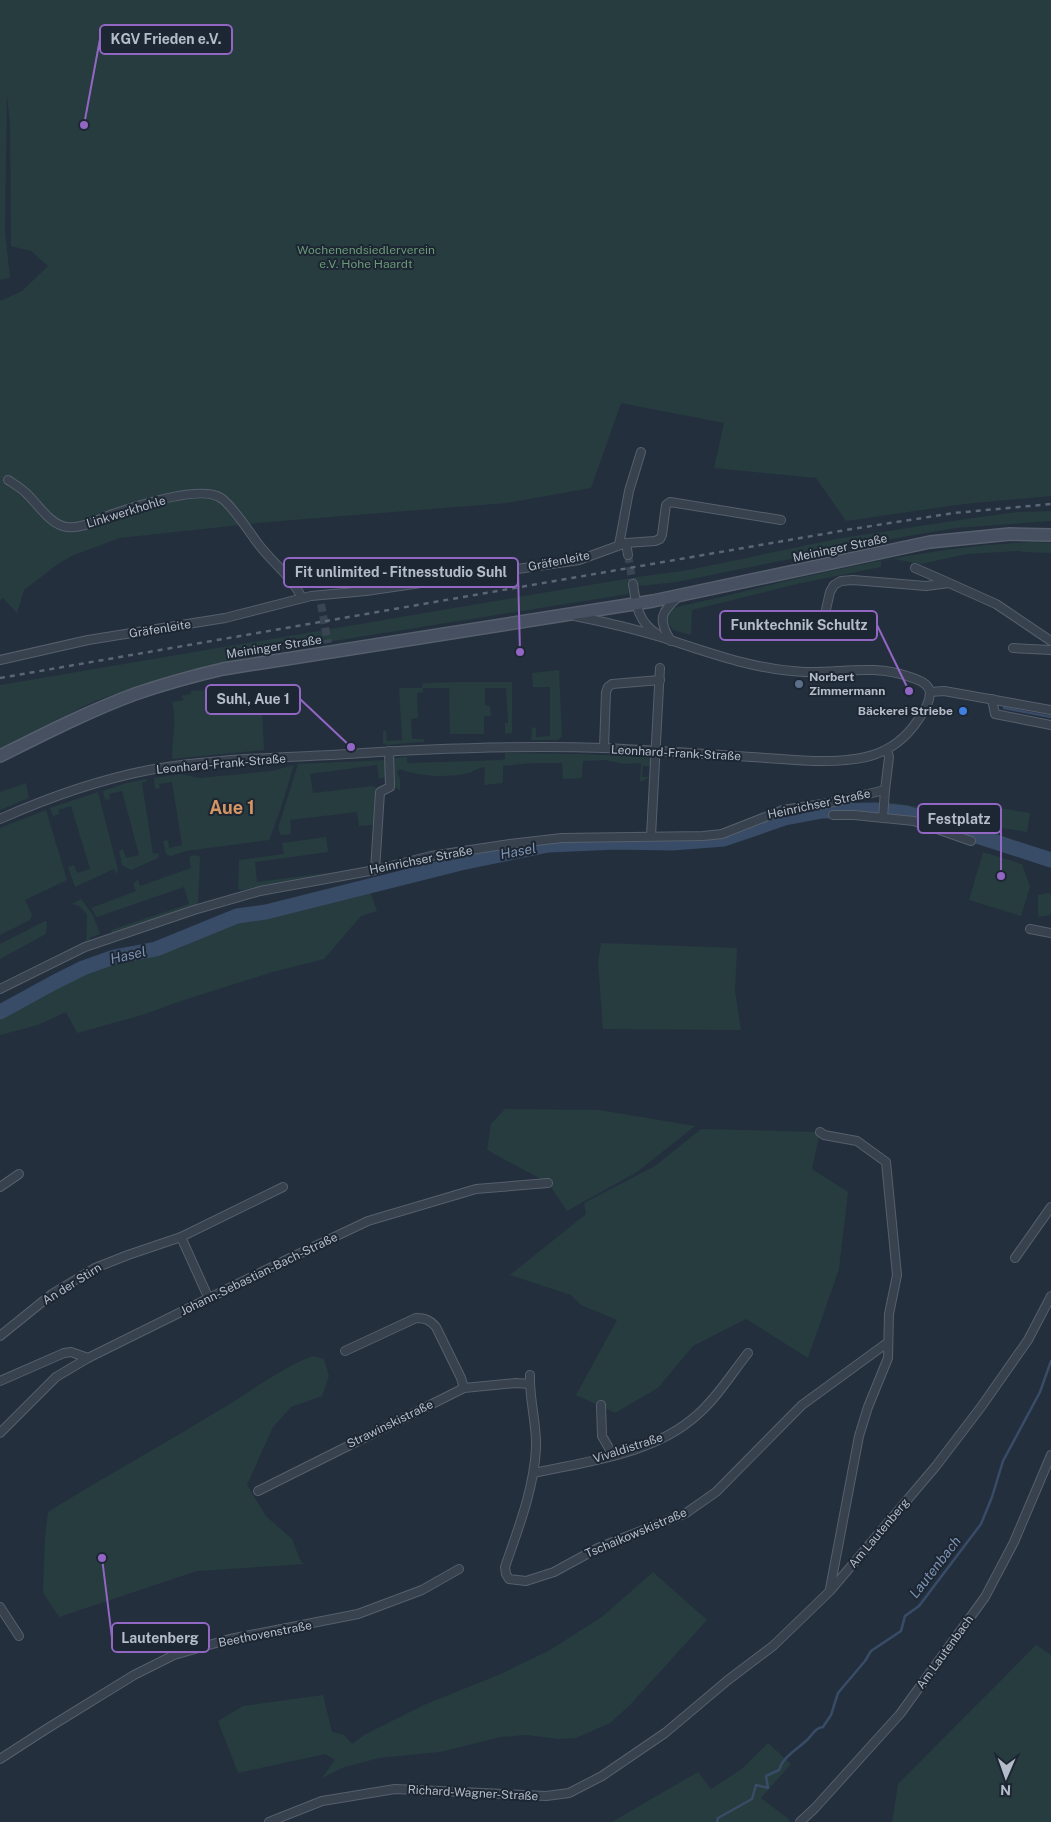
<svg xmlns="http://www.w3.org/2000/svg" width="1051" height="1822" font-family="'Public Sans',sans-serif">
<rect width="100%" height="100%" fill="#242f3e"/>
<!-- green -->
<g fill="#263c3f">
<path d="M0 0H1051V496L964 504 846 521 816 478 714 468 724 423 621 403 591 488 507 503 268 522 120 538 74 555 58 564 24 590 17 613 3 598 0 600V301L22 291 48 266 31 251 11 246 10 125 7 95 5 231 10 278 0 280Z"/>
<path d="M1051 511V521L956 528 868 543 677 582 640 586 629 584 628 594 284 649 175 674 95 701 0 748V685L637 577 689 570 836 539 966 519 1017 512Z"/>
<path d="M1034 542 1051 543V553L1023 552 1020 551 967 554 921 564 894 559 881 561V567L797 584 692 610 691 635 673 630 667 621 669 609C790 581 910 547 1034 542Z"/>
<path d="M559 670 562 736 558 740H531L532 727 536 728V737L550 736V687H533L532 673Z"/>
<path d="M458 682H512V733L505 734V723H508L506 688H485V705L490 706 491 716H484V734H450L449 688H423V692L417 693 418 718 411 719 412 739H424V742L386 745 383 743V731H386L387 741 402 740 399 688H422L423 683Z"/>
<path d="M227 689 250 696 262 708 264 750 172 759C172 739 177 721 172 702L184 700 181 696 191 694V691Z"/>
<path d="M505 753 581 754 652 757 651 766H643L642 777H649L648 778 640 782 641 763 624 764 605 760 583 761 582 778 563 779 562 763H532L503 766V781L502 783 484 785 485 769 484 767C478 768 474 771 469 773 448 778 420 777 400 769L397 772 400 779V790C389 785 393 768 393 758L407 757V763L503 760 505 759Z"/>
<path d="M386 760 385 777 379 779 377 765 310 774 313 793 374 786 377 790 375 822 372 825 359 826 357 812 290 820 291 834 281 835 279 832V825L298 764Z"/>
<path d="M294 765 280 811 269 840 186 851 171 856 166 854 163 841 168 840 169 848 182 845 172 782 159 784 160 788 155 789 154 778 181 774 200 778 271 771Z"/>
<path d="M147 779V781L142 783 153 854 159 853 158 858 131 870 122 865 119 851 123 849 126 858 139 855 122 791 109 794 110 799 105 800 103 791 127 783Z"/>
<path d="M26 783 29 798 0 810V792Z"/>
<path d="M98 792 118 870 116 874 114 869 75 887 68 867 74 865 77 873 90 869 71 806 58 810 59 814 53 816 50 808Z"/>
<path d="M887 802 972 815 993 832 1051 855V866L927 823 926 820 888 814Z"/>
<path d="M999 808 1030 813 1027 832 995 827Z"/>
<path d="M46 810 67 880 25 900 32 915 30 920 0 935V828Z"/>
<path d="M326 837 328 852 255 862 257 882 334 872 242 890 238 889 239 860 284 854 282 843Z"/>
<path d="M983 852 1022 864 1030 887 1021 916 969 900Z"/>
<path d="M195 855 200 857V860L198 904 193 908 113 935 111 930 189 904 184 887 97 917 91 908 136 891 133 884 138 879 140 886 191 868 189 857Z"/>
<path d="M368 886 377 911 361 916 324 959 273 972 181 1001 142 1015 77 1033 66 1012 38 1025 0 1035V1012L55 982 83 968 114 957 156 949 237 916 266 912Z"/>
<path d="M1048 893 1051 894V915L1038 917V895Z"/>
<path d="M81 899 93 915 100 934 89 938 92 943 86 945 87 914 79 906 72 904Z"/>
<path d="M45 921 47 922 46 934 0 959V944Z"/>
<path d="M601 943 737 948 735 991 741 1030 603 1029 598 963Z"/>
<path d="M505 1109 599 1110 695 1126 637 1172 567 1211 548 1183 487 1150 491 1124Z"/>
<path d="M701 1129 820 1132 812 1169 848 1192 839 1269 808 1358 746 1319 693 1346 658 1388 615 1413 576 1395 617 1320 581 1305 571 1295 510 1275 586 1214 584 1203 655 1166Z"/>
<path d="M313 1356 324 1359 329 1376 322 1396 291 1407 273 1427 247 1485 266 1516 292 1539 301 1562 304 1564 197 1571 59 1617 43 1593 45 1536 48 1512C104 1477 162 1445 218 1411 249 1393 280 1368 313 1356Z"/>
<path d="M653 1572 707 1620 629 1706 610 1723 576 1738 558 1739 526 1735 501 1737 440 1752 379 1758 342 1768 322 1778 335 1760 325 1754 238 1773 218 1721 243 1706 323 1695 332 1732 344 1735 352 1744 364 1735 424 1705 503 1673 550 1650 603 1616Z"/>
<path d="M1036 1645 1051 1655V1822H892L898 1784Z"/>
<path d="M768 1743 791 1764 761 1798 790 1820 788 1822H612L698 1772 711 1789 743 1768Z"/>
</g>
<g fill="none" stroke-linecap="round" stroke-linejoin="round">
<!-- stream -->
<g stroke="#394c67" stroke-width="2.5">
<path d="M1004 708 1051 717"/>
<path d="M717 1822 718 1818 752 1799 756 1785 768 1788 766 1776 779 1770C783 1756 798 1749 808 1739 814 1733 815 1728 823 1727L831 1715 838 1693 865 1661 871 1651 901 1631 905 1616 919 1606 981 1524 992 1497 1003 1461 1040 1392 1051 1361"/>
</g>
<!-- river -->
<path stroke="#394c67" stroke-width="15" d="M0 1012 55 982 83 968 114 957 156 949 237 916 266 912 461 863 548 845 617 842 672 843 724 839 785 818 822 811 875 810 906 813 1051 860"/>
<!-- minor-tunnel -->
<g stroke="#3a4453" stroke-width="8" stroke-dasharray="8 4" stroke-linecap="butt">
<path d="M628 555 633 584"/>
<path d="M321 604 328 643"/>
</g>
<defs>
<g id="minor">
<path d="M8 480C14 484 21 488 26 493 38 504 50 525 67 527 81 529 97 520 110 515 133 507 200 484 221 498 233 506 249 532 259 545 273 563 292 577 302 598"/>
<path d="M626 543 655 541 660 539 662 535 666 505 670 502 781 520"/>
<path d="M619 545 629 491 641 452"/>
<path d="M915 568 947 582"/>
<path d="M633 584C636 605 638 622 657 634"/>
<path d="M575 616C605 622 635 629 664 638 709 653 756 670 805 672 843 673 873 664 910 677 919 680 928 683 930 692"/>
<path d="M744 617 814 621 821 619 825 614 830 592 834 585 841 581 853 580 926 586 949 583 996 604 1051 641"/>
<path d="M671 641C657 619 661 612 679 596"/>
<path d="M1013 648 1051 650"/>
<path d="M0 660 88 640 225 618 311 596 366 591 579 560 626 543 628 555"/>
<path d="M930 692 944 691 1051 710"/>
<path d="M992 699 995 714 1051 725"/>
<path d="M604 748 606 692 608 687 612 684 660 680"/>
<path d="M833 815H854L914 821 971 841"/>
<path d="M883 818 885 790"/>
<path d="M0 819C47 798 98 780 149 770 208 759 271 758 331 755 421 749 513 745 604 748 674 751 744 757 814 761 857 762 893 758 918 720 924 711 930 703 930 692"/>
<path d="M651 836 660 668"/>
<path d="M375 870 380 792 390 787 389 751"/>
<path d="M1030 929 1051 933"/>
<path d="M0 989 85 947 194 910 260 891 375 870 431 856 510 844 562 838 703 836 722 834 783 810 829 803 885 790 889 757 887 750"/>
<path d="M820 1132 824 1135 857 1141 886 1162 897 1275 889 1314 888 1358 868 1407 859 1436 830 1589"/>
<path d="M0 1187 19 1174"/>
<path d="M181 1237 209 1299"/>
<path d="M1015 1258 1051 1207"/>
<path d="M0 1336 52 1294 95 1268 128 1255 181 1237 283 1187"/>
<path d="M345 1351 416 1318C425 1318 430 1320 436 1327L461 1378 464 1388"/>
<path d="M530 1375C529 1399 537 1424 536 1448 534 1489 518 1529 505 1567L506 1574 509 1579 526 1581 554 1572 598 1548 686 1513 716 1492 802 1405 887 1343"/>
<path d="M0 1381 64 1353 71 1352 88 1358"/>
<path d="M601 1405 602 1436 613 1455"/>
<path d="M0 1433 56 1377 88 1358 290 1258 368 1221 476 1189 548 1183"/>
<path d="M534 1473C589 1461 654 1454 697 1415 717 1398 732 1373 748 1353"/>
<path d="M258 1491 464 1388 516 1383 530 1384"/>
<path d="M0 1607 19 1636"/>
<path d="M0 1759 48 1728 134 1675 174 1655 230 1639 358 1614 422 1590 459 1569"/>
<path d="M269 1822 322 1801 395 1789 546 1796 569 1793 602 1776 665 1733 728 1680 773 1646 830 1591 936 1466 981 1407 1028 1340 1051 1296"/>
<path d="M800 1822 815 1808 900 1714 985 1597 1014 1542 1051 1455"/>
</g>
<path id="secondary" d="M0 756C44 734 89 711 135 694 164 684 193 676 223 669L653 601 930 542 1010 534 1051 535"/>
</defs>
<!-- minor casing -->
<use href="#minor" stroke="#565f6c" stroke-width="10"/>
<!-- secondary casing -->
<use href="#secondary" stroke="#565f6c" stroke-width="14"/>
<!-- minor -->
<use href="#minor" stroke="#38414e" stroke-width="8"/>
<!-- secondary -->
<use href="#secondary" stroke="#465061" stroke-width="11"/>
<!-- rail -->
<path stroke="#5a6575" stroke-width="2.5" stroke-dasharray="5 5" stroke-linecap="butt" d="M0 678 852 529 954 513 1051 504"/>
</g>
<!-- markers -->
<circle fill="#5c6f8a" stroke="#1d2633" stroke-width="2" cx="799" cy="684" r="5"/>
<circle fill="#3f7fe0" stroke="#1d2633" stroke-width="2" cx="963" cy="711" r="5"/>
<g text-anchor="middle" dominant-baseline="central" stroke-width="4" stroke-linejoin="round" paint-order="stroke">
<!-- park labels -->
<g font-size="12" fill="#6b9a76" stroke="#1d2633">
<text x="366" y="250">Wochenendsiedlerverein<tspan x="366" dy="14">e.V. Hohe Haardt</tspan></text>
</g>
<!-- street labels -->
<g font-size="12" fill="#b4bcc9" stroke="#1d2633">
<text transform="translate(126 512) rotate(-17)">Linkwerkhohle</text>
<text transform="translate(840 548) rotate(-12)">Meininger Straße</text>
<text transform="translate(559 561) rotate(-11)">Gräfenleite</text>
<text transform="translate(160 629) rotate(-9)">Gräfenleite</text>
<text transform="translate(274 647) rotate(-9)">Meininger Straße</text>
<text transform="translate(676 753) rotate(3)">Leonhard-Frank-Straße</text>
<text transform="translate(221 764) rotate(-5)">Leonhard-Frank-Straße</text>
<text transform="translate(819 804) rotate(-12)">Heinrichser Straße</text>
<text transform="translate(421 860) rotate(-11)">Heinrichser Straße</text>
<text transform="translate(259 1274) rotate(-26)">Johann-Sebastian-Bach-Straße</text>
<text transform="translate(72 1284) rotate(-32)">An der Stirn</text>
<text transform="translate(390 1424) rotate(-26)">Strawinskistraße</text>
<text transform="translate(628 1448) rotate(-18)">Vivaldistraße</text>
<text transform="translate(636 1533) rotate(-23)">Tschaikowskistraße</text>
<text transform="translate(879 1533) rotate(-50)">Am Lautenberg</text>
<text transform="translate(265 1634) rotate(-11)">Beethovenstraße</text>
<text transform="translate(945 1652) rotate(-54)">Am Lautenbach</text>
<text transform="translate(473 1793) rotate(3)">Richard-Wagner-Straße</text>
</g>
<!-- poi labels -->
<g font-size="12" font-weight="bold" fill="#b4bcc9" stroke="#1d2633" text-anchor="start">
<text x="809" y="677">Norbert<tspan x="809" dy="14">Zimmermann</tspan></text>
<text x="953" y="711" text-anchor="end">Bäckerei Striebe</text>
</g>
<!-- water labels -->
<g font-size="14" font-style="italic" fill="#7c92b1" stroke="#1d2633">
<text transform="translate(518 851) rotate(-11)">Hasel</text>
<text transform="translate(128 955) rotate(-13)">Hasel</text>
<text transform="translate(935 1567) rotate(-52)">Lautenbach</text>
</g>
<!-- district labels -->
<g font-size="18" font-weight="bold" fill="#d59563" stroke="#1d2633">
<text x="232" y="807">Aue 1</text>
</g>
</g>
<!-- callouts -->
<path fill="none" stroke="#9266c3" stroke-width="2" d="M84 125L100 39M520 652L518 572M909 691L877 625M351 747L300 699M1001 876L1001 819M102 1558L112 1638"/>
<g fill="#9266c3" stroke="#1d2633" stroke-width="2">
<circle cx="84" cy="125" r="5"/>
<circle cx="520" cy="652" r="5"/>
<circle cx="909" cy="691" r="5"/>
<circle cx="351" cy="747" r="5"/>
<circle cx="1001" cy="876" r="5"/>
<circle cx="102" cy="1558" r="5"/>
</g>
<g fill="#1d2633" stroke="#9266c3" stroke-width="2">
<rect x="100" y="25" width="132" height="29" rx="5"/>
<rect x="284" y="558" width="234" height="29" rx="5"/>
<rect x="720" y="611" width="157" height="29" rx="5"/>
<rect x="206" y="685" width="94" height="29" rx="5"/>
<rect x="918" y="804" width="83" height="29" rx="5"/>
<rect x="112" y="1623" width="97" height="29" rx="5"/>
</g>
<g font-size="14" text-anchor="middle" font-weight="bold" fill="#b4bcc9">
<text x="166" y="44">KGV Frieden e.V.</text>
<text x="401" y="577">Fit unlimited - Fitnesstudio Suhl</text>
<text x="799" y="630">Funktechnik Schultz</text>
<text x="253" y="704">Suhl, Aue 1</text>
<text x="959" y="824">Festplatz</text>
<text x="160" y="1643">Lautenberg</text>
</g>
<!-- north arrow -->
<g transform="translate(1006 1777) rotate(182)" stroke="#1d2633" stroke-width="4" paint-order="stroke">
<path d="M0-4L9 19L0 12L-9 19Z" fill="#b4bcc9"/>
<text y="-8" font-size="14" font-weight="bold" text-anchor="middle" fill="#b4bcc9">N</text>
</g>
</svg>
